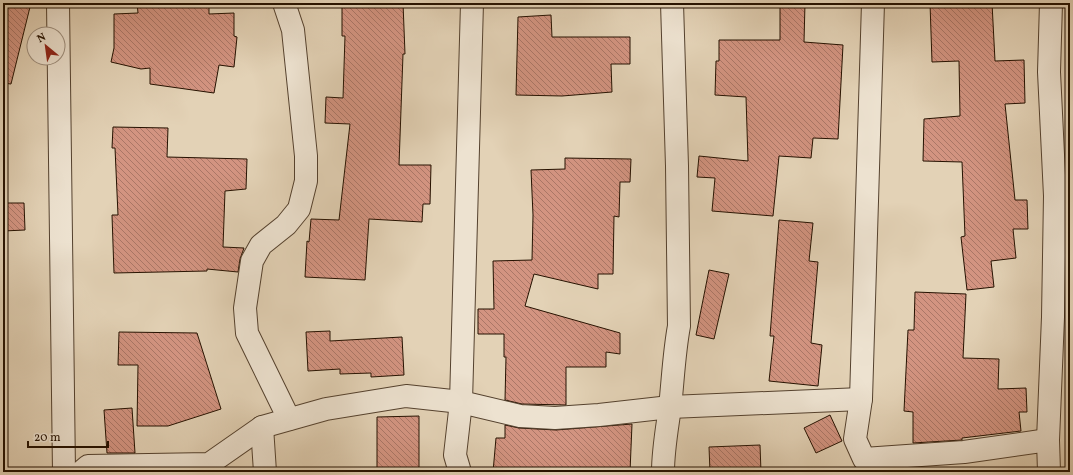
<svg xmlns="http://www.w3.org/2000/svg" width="1073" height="475" font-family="Vollkorn,serif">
<defs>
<pattern id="building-back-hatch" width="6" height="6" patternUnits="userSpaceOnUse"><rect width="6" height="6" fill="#d39481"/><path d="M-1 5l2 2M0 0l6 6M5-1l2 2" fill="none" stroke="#ab7767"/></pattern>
</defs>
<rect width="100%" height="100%" fill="#e3d2b6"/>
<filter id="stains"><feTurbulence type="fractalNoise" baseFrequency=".005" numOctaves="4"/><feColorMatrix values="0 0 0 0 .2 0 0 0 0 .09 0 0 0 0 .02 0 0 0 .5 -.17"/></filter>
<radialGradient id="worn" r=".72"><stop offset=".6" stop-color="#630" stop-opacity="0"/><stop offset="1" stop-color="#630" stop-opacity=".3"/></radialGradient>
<!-- building -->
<g fill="url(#building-back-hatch)" stroke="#251100">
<path d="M3 3H31L11 84 3 83Z"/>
<path d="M137 3H209V14L234 13V36L237 37 234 67 219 65 214 93 150 84V68L141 69 111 62 114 48V14L138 13Z"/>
<path d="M378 3H403L405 54H403L399 165H431L430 204H423L422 222 369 219 365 280 305 277 307 241 309 242 311 219 339 220 350 124 325 123 326 97 343 98 345 36H342V5L378 6Z"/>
<path d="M780 3H805L804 42 843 45 838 139 813 138 811 158 779 156 773 216 712 211 715 178 697 177 699 156 748 161 746 97 715 95 716 61H719V40H780Z"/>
<path d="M930 3H992L995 61 1024 60 1025 103 1005 104 1015 200H1027L1028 229H1013L1016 258 991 261 994 287 967 290 961 237 965 236 962 162 923 161 924 119 960 116 959 61 932 62Z"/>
<path d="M551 15 552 37H630V64H611L612 92 562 96 516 95 518 17Z"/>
<path d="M113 127 168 128 167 157 247 159 246 189 225 191 223 247 244 248 240 259 238 272 207 269V271L114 273 112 215H118L115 148H112Z"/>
<path d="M565 158 631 159 630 182H620L619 217 614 216 613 274H598V289L534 274 525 306 620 333V354L606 352V367H566V405L522 404 505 400 506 357H504V334H478V309H494L493 261 532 260 533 215 531 170 565 169Z"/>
<path d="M3 203H24L25 230 3 231Z"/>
<path d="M779 220 813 223 809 261 818 262 811 343 822 345 818 386 769 381 774 336H770Z"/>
<path d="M709 270 729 274 714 339 696 335Z"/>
<path d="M915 292 966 294 963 358 999 359 998 389 1026 388 1027 412H1019L1021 431 962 438V440L913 443V412L904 411 908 330H914Z"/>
<path d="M330 331V341L402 337 404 375 371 377V373L340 374V369L308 371 306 332Z"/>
<path d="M119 332 197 333 221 409 168 426H137L138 365H118Z"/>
<path d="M132 408 135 453H107L104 410Z"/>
<path d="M830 415 842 441 816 453 804 428Z"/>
<path d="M419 416V472H377V417Z"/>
<path d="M632 424 630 472H493L496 438H505V425L519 428 556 430Z"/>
<path d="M760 445 761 472H710L709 447Z"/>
</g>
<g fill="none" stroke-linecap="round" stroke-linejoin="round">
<defs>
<g id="street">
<path d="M58 3 64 472"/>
<path d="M284 3 293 30 306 156V181L299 209 286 225 261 245 252 261 245 308 247 333 289 419"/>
<path d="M873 3 861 399 855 439 864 459 964 452 1048 440 1049 472"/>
<path d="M262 427 265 472"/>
<path d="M1048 440 1053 317 1055 196 1049 72 1051 3"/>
<path d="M81 472 88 466 209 464 262 427 326 409 406 396 461 402 520 416 555 418 599 415 670 407 861 399"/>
<path d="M460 472 455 455 461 402 472 3"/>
<path d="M663 472C663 450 667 429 670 407 673 380 674 353 679 326L677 166 672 3"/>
</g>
</defs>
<!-- street casing -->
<use href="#street" stroke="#54412e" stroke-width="24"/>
<!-- street -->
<use href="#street" stroke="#ede2d0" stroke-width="22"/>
</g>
<!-- margin -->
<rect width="1073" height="475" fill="none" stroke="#e3d2b6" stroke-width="16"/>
<rect x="4" y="4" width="1065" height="467" fill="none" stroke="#251100" stroke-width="2"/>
<rect x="8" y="8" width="1057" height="459" fill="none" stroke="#251100"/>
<!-- north arrow -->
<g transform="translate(46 46) rotate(331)"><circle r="19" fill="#ede2d0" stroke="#9d8e7d"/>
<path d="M0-3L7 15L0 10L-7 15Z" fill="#8f2418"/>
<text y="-6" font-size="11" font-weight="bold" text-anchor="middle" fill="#251100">N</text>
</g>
<!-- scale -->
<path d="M28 441v6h80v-6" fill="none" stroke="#251100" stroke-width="2"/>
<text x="34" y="441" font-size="12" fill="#251100" stroke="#ede2d0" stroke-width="3" paint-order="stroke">20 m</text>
<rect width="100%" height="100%" filter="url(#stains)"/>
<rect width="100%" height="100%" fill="url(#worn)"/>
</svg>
